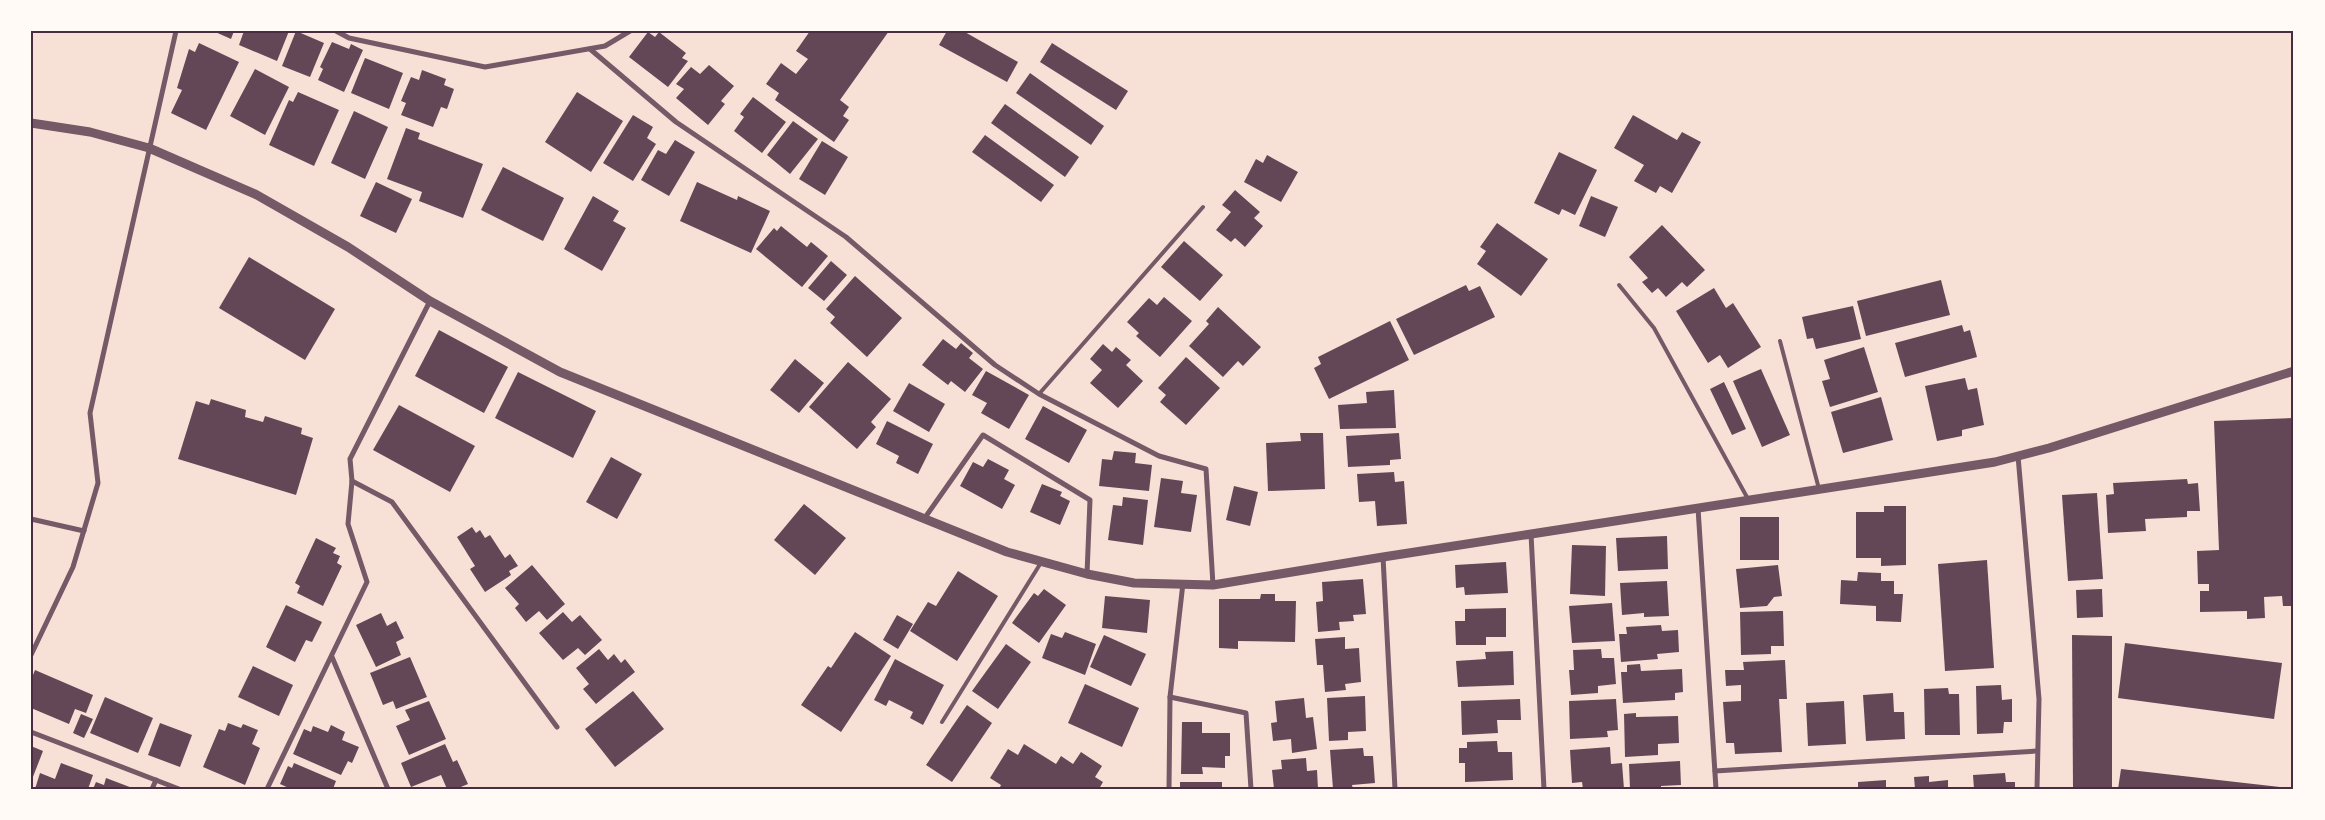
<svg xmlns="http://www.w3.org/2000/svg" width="2325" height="820" font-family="'PT Sans Narrow',sans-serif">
<rect width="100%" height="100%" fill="#f7e1d7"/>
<!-- building -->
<g fill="#644757">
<path d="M213 31H234L231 39Z"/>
<path d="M244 31H289L277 61 239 45Z"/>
<path d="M296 31 324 43 310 77 282 66Z"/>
<path d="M810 31H889L840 100 849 107 843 116 849 120 834 142 775 100 779 93 766 84 781 63 796 74 808 59 796 51Z"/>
<path d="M947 31H963L1018 62 1007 82 939 45Z"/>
<path d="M648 32 655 37 659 32 686 53 682 58 688 61 668 87 629 57Z"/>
<path d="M332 42 349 49 351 44 363 50 344 92 318 80 323 69 320 67Z"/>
<path d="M199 43 239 62 206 130 171 113 182 90 177 88 189 49 195 52Z"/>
<path d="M1052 43 1128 91 1116 110 1040 62Z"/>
<path d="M365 58 403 73 389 109 351 93Z"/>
<path d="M709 65 734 86 721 101 725 104 708 125 676 98 684 89 676 84 691 67 700 74Z"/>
<path d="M255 69 289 87 265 135 230 116Z"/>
<path d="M422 70 446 79 444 85 454 89 447 109 441 107 433 127 401 115 406 103 401 101 411 77 419 80Z"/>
<path d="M1030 73 1104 126 1091 145 1016 93Z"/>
<path d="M298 92 339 110 314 166 269 145 289 100 293 102Z"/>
<path d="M577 92 623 121 591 172 545 142Z"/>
<path d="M753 97 786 122 762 153 734 131 744 117 740 114Z"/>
<path d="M1005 104 1079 157 1065 177 991 123Z"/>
<path d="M354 111 388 127 365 179 331 163Z"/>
<path d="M633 115 653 127 647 138 656 144 633 181 603 163Z"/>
<path d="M1633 115 1677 140 1682 132 1701 142 1672 193 1660 186 1656 193 1634 181 1644 165 1614 148Z"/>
<path d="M793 121 818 139 790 174 767 155Z"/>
<path d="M406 128 420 133 418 139 483 164 463 218 419 201 422 192 387 179Z"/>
<path d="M985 135 1054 185 1041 202 972 152Z"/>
<path d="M675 140 695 152 669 196 641 180 658 150 666 154Z"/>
<path d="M822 141 848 157 825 195 799 179Z"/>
<path d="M1559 152 1597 170 1575 215 1562 209 1559 215 1534 203Z"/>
<path d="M1267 155 1298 172 1281 202 1244 182 1256 159 1263 163Z"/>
<path d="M503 167 564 198 543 241 481 210Z"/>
<path d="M376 182 412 199 396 233 360 216Z"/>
<path d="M697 182 737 200 738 196 770 211 751 253 680 221Z"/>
<path d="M1235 190 1260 212 1254 218 1263 226 1245 247 1235 238 1231 242 1216 230 1231 212 1222 205Z"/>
<path d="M593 196 619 211 613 221 626 228 602 271 564 249Z"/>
<path d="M1591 196 1618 207 1605 237 1579 226Z"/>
<path d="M1497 223 1548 259 1521 296 1477 264 1486 251 1480 247Z"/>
<path d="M1662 225 1705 270 1687 287 1682 282 1666 297 1658 288 1652 293 1642 282 1648 278 1629 257Z"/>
<path d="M781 226 807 247 811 242 828 256 802 287 756 249 774 228 777 231Z"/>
<path d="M1184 241 1223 275 1200 301 1161 267Z"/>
<path d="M249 257 335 309 305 360 219 308Z"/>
<path d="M831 261 847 275 824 301 808 288Z"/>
<path d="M855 276 902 318 867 357 830 323 835 317 826 309Z"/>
<path d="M1941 280 1950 315 1866 336 1857 301Z"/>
<path d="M1466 285 1469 291 1480 286 1495 317 1414 355 1396 319Z"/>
<path d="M1714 288 1726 308 1733 303 1761 347 1728 368 1720 355 1708 363 1676 311Z"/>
<path d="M1164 297 1192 321 1160 357 1136 336 1139 333 1127 322 1149 298 1157 305Z"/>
<path d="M1853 306 1861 339 1816 349 1813 338 1807 339 1802 317Z"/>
<path d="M1218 307 1261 347 1243 366 1238 361 1223 377 1189 346 1209 324 1206 321Z"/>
<path d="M1390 321 1409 360 1329 399 1314 368 1321 364 1318 357Z"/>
<path d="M1962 325 1964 332 1970 330 1977 357 1905 377 1895 343Z"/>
<path d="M439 330 508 367 484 413 415 376Z"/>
<path d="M943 339 956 349 961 343 973 353 969 358 983 369 965 392 951 381 948 385 922 365Z"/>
<path d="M1103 344 1112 352 1116 347 1131 360 1126 365 1143 381 1118 408 1090 383 1102 370 1090 359Z"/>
<path d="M1864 347 1878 392 1830 407 1822 381 1830 379 1824 360Z"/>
<path d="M1186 357 1220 388 1186 425 1160 402 1166 395 1158 388Z"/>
<path d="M795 359 824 383 799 413 770 390Z"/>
<path d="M848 362 891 399 871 422 876 427 857 449 809 407Z"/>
<path d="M1761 369 1790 435 1762 447 1733 381Z"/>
<path d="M986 371 1029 395 1009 429 981 413 987 403 972 395Z"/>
<path d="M518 372 596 411 573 458 495 418Z"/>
<path d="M1965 378 1968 390 1977 388 1984 425 1962 430V436L1937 441 1925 386Z"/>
<path d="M1724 382 1746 429 1732 435 1710 389Z"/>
<path d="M909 383 945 404 929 432 893 411Z"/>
<path d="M1394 390 1396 428 1340 429 1338 405 1367 403 1366 392Z"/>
<path d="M1881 397 1893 440 1843 453 1831 412Z"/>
<path d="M211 399 246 410 245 417 263 422 265 416 302 428 301 434 313 438 296 495 178 459 196 401 209 405Z"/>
<path d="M399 405 475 446 450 492 373 450Z"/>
<path d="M1043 406 1087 430 1069 463 1025 439Z"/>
<path d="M2294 418V606H2283L2282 596 2264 597 2265 618 2247 619V611L2200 612V591H2209V584H2198L2197 551 2219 550 2214 421Z"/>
<path d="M887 421 933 444 918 474 896 463 899 456 876 444Z"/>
<path d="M1300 433H1323L1325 489 1268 491 1266 443 1301 441Z"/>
<path d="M1399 433 1401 459 1390 460V465L1348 467 1346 436Z"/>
<path d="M1114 451 1136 453 1135 463 1152 465 1149 491 1099 486 1102 459 1112 460Z"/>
<path d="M611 457 642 474 617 519 586 502Z"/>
<path d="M988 459 1009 470 1004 479 1015 485 1002 509 960 486 973 462 983 467Z"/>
<path d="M1394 472 1395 482 1404 481 1407 524 1377 526 1375 501 1359 502 1357 474Z"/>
<path d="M1161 478 1183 481 1181 493 1197 495 1191 532 1154 527Z"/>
<path d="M2187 479 2188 484 2198 483 2200 511H2187V517L2145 519 2146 531 2108 533 2106 495 2114 494 2113 483Z"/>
<path d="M1042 484 1062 492 1060 496 1070 501 1060 525 1030 512Z"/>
<path d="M1234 486 1258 492 1250 526 1226 520Z"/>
<path d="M2097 493 2103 579 2068 581 2062 495Z"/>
<path d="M1123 497 1148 500 1143 545 1108 540 1113 505 1122 506Z"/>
<path d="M804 504 846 538 815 575 774 540Z"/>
<path d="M1884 506H1906V565L1881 566V558H1856V512H1884Z"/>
<rect x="1740" y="517" width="39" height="43"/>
<path d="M472 527 476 533 480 530 485 538 490 535 505 558 510 554 518 566 509 571 511 575 485 592 470 569 475 566 457 537Z"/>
<path d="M1667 536 1668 569 1618 571 1616 538Z"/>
<path d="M316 538 336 548 333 553 340 556 337 563 342 566 323 606 297 593 300 586 295 583Z"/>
<path d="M1572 545 1606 546 1605 596 1570 594Z"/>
<path d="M1987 560 1994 668 1945 671 1938 564Z"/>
<path d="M1506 562 1508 593 1465 595 1464 587 1456 588 1455 565Z"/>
<path d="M532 565 565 604 547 620 539 611 526 622 515 608 519 604 505 588Z"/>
<path d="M1778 565 1782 596 1774 597 1767 606 1740 608 1736 569Z"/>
<path d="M958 571 998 596 957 661 910 631 928 602 936 606Z"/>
<path d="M1858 572 1881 573V581H1894V594H1903L1901 622 1876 621V606L1840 604 1841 580 1857 581Z"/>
<path d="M1363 579 1366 614 1353 615 1354 621 1339 622 1340 630 1318 632 1316 602 1323 601 1322 582Z"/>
<path d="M1667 581 1669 616 1644 617V613L1622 615 1620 583Z"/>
<path d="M1044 589 1066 605 1039 643 1012 623 1034 593 1038 596Z"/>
<path d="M2102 589 2103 617 2077 618 2076 590Z"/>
<path d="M1261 594H1275V601H1296L1295 642 1238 641V649L1219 648V599H1260Z"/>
<path d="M1105 596 1150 600 1147 633 1102 628Z"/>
<path d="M1612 603 1615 641 1572 643 1569 606Z"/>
<path d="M286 605 322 622 312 642 306 640 295 662 266 647Z"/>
<path d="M1506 608V637H1486V645H1456L1455 621H1465V609Z"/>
<path d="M1783 611 1784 646H1771V654L1741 655 1740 612Z"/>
<path d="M563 612 572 622 580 615 602 640 585 655 578 648 563 660 539 633Z"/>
<path d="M381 613 387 626 396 621 404 638 396 642 401 655 376 667 356 625Z"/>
<path d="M897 615 913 624 898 649 883 640Z"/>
<path d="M1661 625 1662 631 1678 630 1679 652 1657 654 1658 659 1621 662 1619 634H1627L1626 627Z"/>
<path d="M855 632 891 656 841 732 801 705 828 666 831 668Z"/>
<path d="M1065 632 1096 644 1085 675 1042 658 1051 634 1062 638Z"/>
<path d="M1104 635 1146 654 1131 686 1090 667Z"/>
<path d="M2072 635 2112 636V789H2073Z"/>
<path d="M1345 637V649L1359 648 1361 682 1345 684 1346 690 1325 692 1323 665H1317L1315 639Z"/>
<path d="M2125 643 2282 663 2274 719 2118 698Z"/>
<path d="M1006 644 1031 662 998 709 972 691Z"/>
<path d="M599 649 608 660 614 654 621 663 625 659 635 672 596 704 583 689 589 684 576 668Z"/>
<path d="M1601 649 1602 658H1614L1616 684 1598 686V693L1571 695 1569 670H1574L1573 650Z"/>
<path d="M1513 651 1514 685 1458 687 1456 661 1486 659 1485 652Z"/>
<path d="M410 657 427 697 396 709 393 701 383 705 370 673Z"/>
<path d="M895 659 944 685 923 725 910 718 913 712 889 700 886 706 874 700Z"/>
<path d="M1785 660 1787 699H1779L1782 752 1735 754 1734 743H1726L1723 702 1741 701V685L1726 686 1725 670H1744L1743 662Z"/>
<path d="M1640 664 1641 671 1682 669 1683 692 1675 693V700L1623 703 1621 672H1627V665Z"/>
<path d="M253 666 293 685 279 716 238 697Z"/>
<path d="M35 670 93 695 86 713 75 709 69 724 31 708V680Z"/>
<path d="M1085 684 1139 708 1122 747 1068 723Z"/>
<path d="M2001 685 2002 700 2012 699V722H2004L2003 733 1977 734 1976 686Z"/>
<path d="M1948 688 1949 694H1959L1960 735H1925L1924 689Z"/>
<path d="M633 691 664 729 615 767 585 729Z"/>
<path d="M1893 693 1894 712H1904L1905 739 1866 741 1863 695Z"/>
<path d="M1365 696 1366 731 1348 732V740L1329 741 1327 698Z"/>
<path d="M105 697 153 718 138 753 90 733Z"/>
<path d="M1304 698 1306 718 1313 717 1317 749 1292 753 1291 739 1273 741 1271 723 1277 722 1275 701Z"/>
<path d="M1520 699 1521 720H1497L1498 733 1462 735 1461 701Z"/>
<path d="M1616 699 1618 730 1607 731 1608 737 1570 739 1569 701Z"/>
<path d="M429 701 446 739 409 755 396 726 410 720 405 710Z"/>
<path d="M1844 701 1846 744 1808 746 1806 703Z"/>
<path d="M967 705 992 723 952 782 926 765Z"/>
<path d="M1636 713V717L1678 716 1679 743 1658 744V755L1625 757 1624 714Z"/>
<path d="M81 714 93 719 84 738 73 733Z"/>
<path d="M1182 722H1202V733H1230V756H1225V768L1202 767 1203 774H1181Z"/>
<path d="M160 723 192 735 180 767 148 755Z"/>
<path d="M228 723 241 728 243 724 258 730 252 744 260 748 245 785 203 767 219 729 225 731Z"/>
<path d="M331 725 345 732 342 740 359 747 352 763 348 761 341 775 293 754 304 729 311 732 313 726 328 732Z"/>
<path d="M1497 741 1498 752H1512L1513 780 1465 782V763H1459V748H1467V742Z"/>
<path d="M445 744 453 762 457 760 468 784 456 789H447L441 775 411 787 401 763Z"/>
<path d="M1024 744 1056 764 1061 756 1073 764 1081 752 1102 766 1095 777 1103 782 1099 789H999L1001 785 990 778 1008 749 1018 755Z"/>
<path d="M31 746 43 751 31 782Z"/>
<path d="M1610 747 1611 764 1622 763 1624 789H1583L1582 782 1572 783 1570 750Z"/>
<path d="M1363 748 1364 756H1373L1375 783 1352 785 1353 789H1333L1330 750Z"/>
<path d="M1306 758 1307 771 1317 770 1318 789H1274L1272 770 1282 769 1281 760Z"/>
<path d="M1680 761 1681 785 1661 786V789H1630L1629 764Z"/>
<path d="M61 763 93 775 88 789H35L40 773 55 779Z"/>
<path d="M294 763 336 781 333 789H291L280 784 288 766 292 768Z"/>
<path d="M2121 769 2280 787V789H2118Z"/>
<path d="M2005 773 2006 782H2015V789H1974L1973 775Z"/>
<path d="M1929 776V782L1948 780V789H1915L1914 777Z"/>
<path d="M106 778 135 789H93L96 782 104 785Z"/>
<path d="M1886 780V787H1891V789H1858V782Z"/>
<rect x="1180" y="782" width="42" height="7"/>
</g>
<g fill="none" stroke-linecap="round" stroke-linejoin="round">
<!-- service -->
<g stroke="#755966" stroke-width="4">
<path d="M1619 285 1654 328 1748 499"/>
<path d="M1780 341 1819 489"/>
<path d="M1039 394 1203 207"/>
<path d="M942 722 1042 561"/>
</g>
<!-- minor -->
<g stroke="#755966" stroke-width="5">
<path d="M336 31 349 38 485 67 605 46 630 31"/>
<path d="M590 49 676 122 846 237 995 365 1039 394 1159 456 1206 469 1213 585"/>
<path d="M2018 456 2039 699 2037 789"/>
<path d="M352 481 392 502 557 727"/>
<path d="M1698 508 1716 789"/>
<path d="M31 519 84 531"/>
<path d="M924 519 983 435 1090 500 1087 574"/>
<path d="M1531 534 1544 789"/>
<path d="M1383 557 1395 789"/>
<path d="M31 655 73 567 98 483 90 413 176 31"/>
<path d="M332 657 388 789"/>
<path d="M1170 697 1246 713 1251 789"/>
<path d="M31 732 179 789"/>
<path d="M1715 771 2037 751"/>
<path d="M152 789 156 780"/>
<path d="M267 789 367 582 348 524 352 481 350 459 430 301"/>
<path d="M1169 789 1170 697 1183 583"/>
</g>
<!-- tertiary -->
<path stroke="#755966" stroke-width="9" d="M31 123 90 132 149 148 255 194 348 247 430 301 560 372 1007 552 1087 574 1134 583 1213 585 1383 557 1995 462 2049 448 2294 371"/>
</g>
<!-- border -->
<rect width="2325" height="820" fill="none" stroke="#fffaf5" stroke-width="65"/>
<rect x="32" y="32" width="2260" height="756" fill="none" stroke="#4a2c40" stroke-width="2"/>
</svg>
